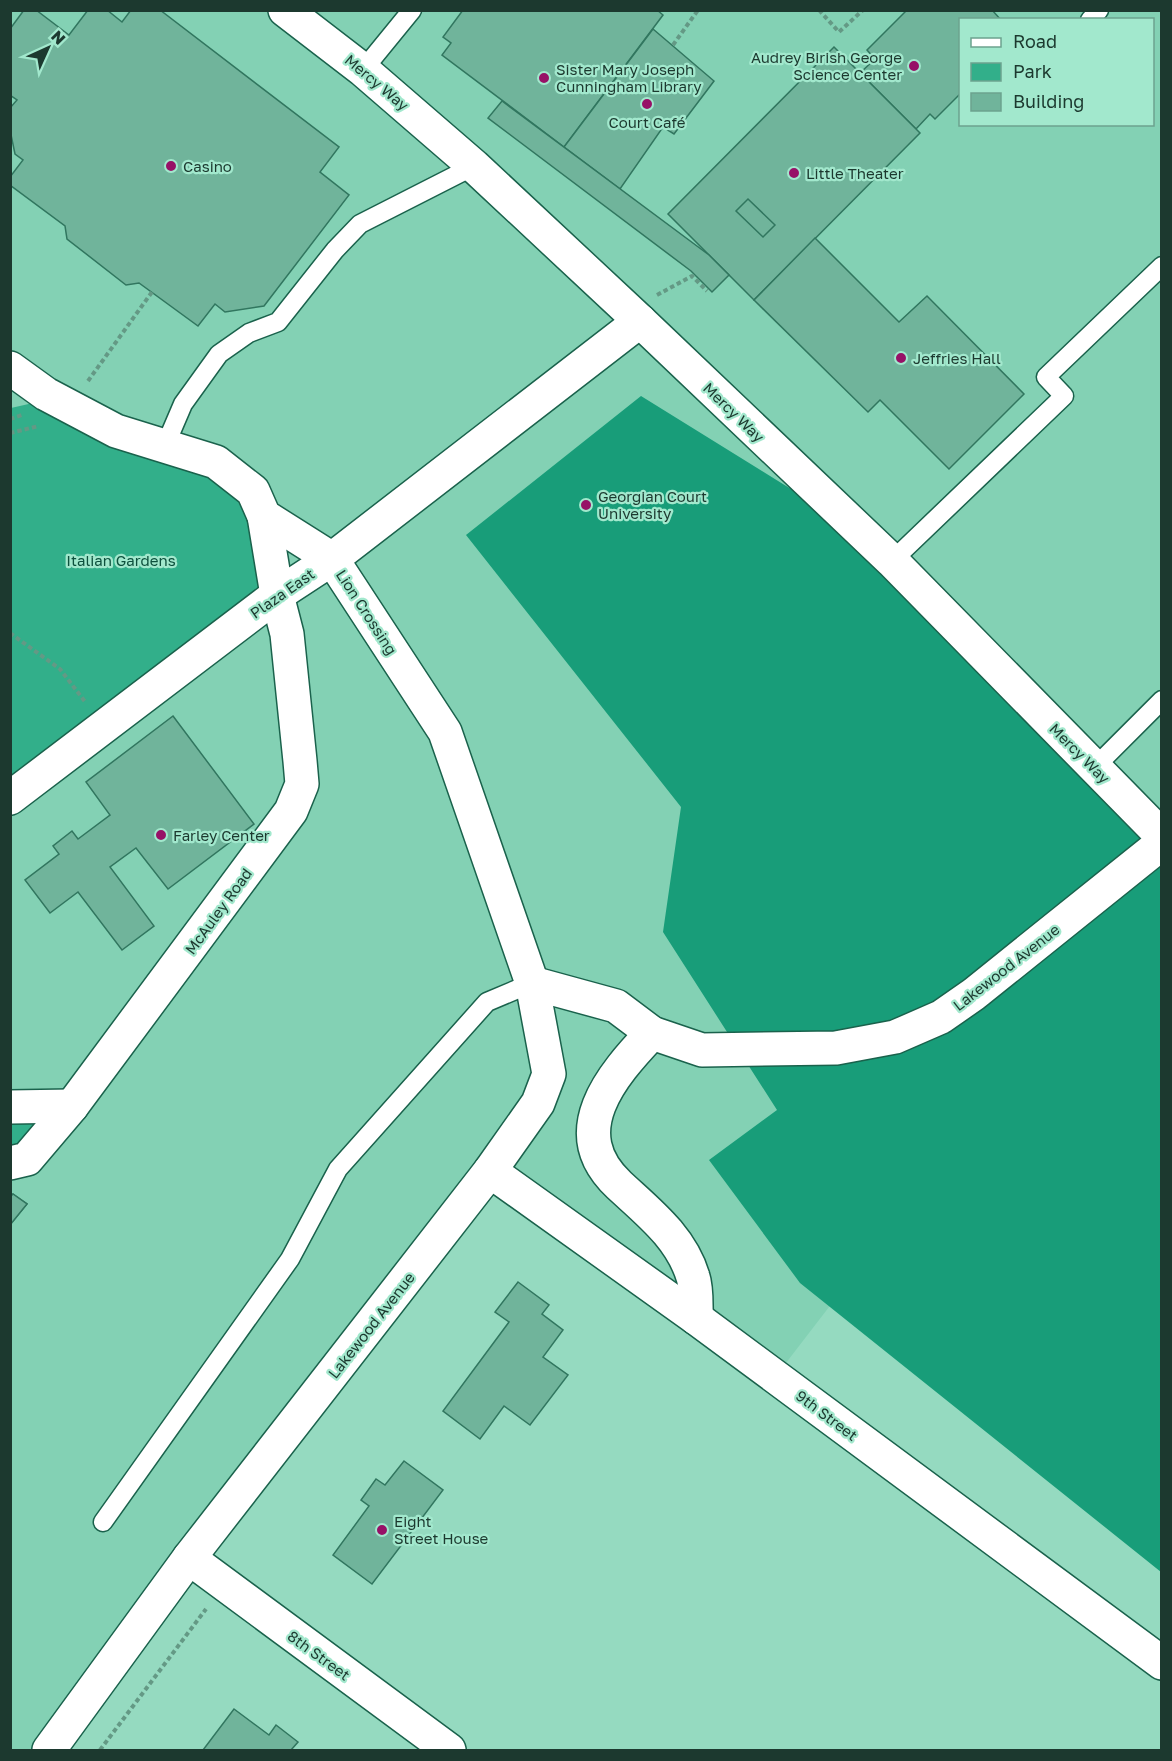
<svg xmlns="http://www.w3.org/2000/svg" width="1172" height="1761" font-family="'Golos Text',sans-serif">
<rect width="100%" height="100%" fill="#95dac0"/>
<!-- built -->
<path fill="#83d1b4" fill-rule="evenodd" d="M11 11H1161V886L996 1090 769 1385 491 1172 53 1750H11ZM960 20H1152V124H960Z"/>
<!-- green -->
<g fill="#32af8a">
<path d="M33 403 209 472 246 506 265 576 255 597 11 780V408Z"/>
<path d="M32 1118 40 1127 33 1138 10 1147V1120Z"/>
</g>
<!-- forest -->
<path fill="#189d79" d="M641 396 886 548 1161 851V1572L800 1283 709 1160 777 1110 663 932 681 807 466 535Z"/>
<!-- building -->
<g fill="#70b49b" stroke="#31765f" stroke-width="1.5">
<path d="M24 10H36L69 35 88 10H107L122 22 131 10H160L339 147 320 172 349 195 264 306 225 312 215 304 198 326 139 283 126 285 67 239 65 226 10 185V177L23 160 15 154 10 130V108L17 100 10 95V29Z"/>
<path d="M463 10H657L663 15 564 147 442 55 451 43 443 37Z"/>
<path d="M907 10H992L1001 20H960V94L935 119 930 114 916 129 860 73 875 59 867 50Z"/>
<path d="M653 29 714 81 674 134 663 127 620 189 564 147Z"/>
<path d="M834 47 920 133 754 300 668 214Z"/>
<path d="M502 101 709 255 729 275 712 292 691 271 488 118Z"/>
<path d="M748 199 775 225 763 237 736 211Z"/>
<path d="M815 238 899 322 927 296 1024 394 949 469 880 400 868 412 754 300Z"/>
<path d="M173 716 254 824 168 889 136 848 110 867 154 926 122 950 78 892 50 913 25 880 59 854 53 846 72 831 78 839 110 815 86 782Z"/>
<path d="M13 1194 27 1204 10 1225V1197Z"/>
<path d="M13 1194 27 1204 10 1225V1197Z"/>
<path d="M518 1282 549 1305 542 1314 563 1330 543 1357 568 1375 530 1425 504 1406 480 1439 443 1411 509 1322 495 1312Z"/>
<path d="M404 1461 443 1490 372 1584 333 1555 369 1506 361 1500 376 1479 385 1485Z"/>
<path d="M234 1709 269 1735 276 1725 298 1742 291 1750H203Z"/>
</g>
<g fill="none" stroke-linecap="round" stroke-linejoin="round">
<defs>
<g id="lane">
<path d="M1090 20 1099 10"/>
<path d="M363 70 412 10"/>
<path d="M165 446 183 404 219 354 249 333 278 322 335 250 360 224 474 166"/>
<path d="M892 561 1064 396 1046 377 1162 266"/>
<path d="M1095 767 1162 700"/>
<path d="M103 1522 290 1259 338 1169 487 1002 532 983"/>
</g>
<g id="street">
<path d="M285 10 363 70 474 166 640 321 892 561 1162 836"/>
<path d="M10 368 46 394 116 431 216 462 253 491 264 516 332 559 445 732 532 983 549 1074 538 1103 490 1171 189 1558 49 1750"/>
<path d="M10 798 277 595 332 559 640 321"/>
<path d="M532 983 616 1006 652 1033 702 1050 836 1048 895 1037 941 1017 974 994 1162 843"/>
<path d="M652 1033C611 1076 563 1132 619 1185 648 1212 681 1237 693 1277 697 1289 696 1305 696 1318"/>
<path d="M10 1107 72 1106"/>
<path d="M10 1163 27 1159 72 1106 291 811 302 784 300 761 287 634 277 595 264 516"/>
<path d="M490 1171 696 1318 1162 1663"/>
<path d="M189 1558 449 1750"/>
</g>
</defs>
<!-- lane casing -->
<use href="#lane" stroke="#1a624c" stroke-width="21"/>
<!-- street casing -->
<use href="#street" stroke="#1a624c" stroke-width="36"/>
<!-- path -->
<g stroke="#649985" stroke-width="4" stroke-dasharray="4.5 3" stroke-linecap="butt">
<path d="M819 10 839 32 863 10"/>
<path d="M673 45 698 10"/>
<path d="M657 295 692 276 707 291"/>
<path d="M88 381 152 292"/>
<path d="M10 419 22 415"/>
<path d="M10 433 39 426"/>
<path d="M10 633 60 669 86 703"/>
<path d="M100 1750 206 1609"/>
</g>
<!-- lane -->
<use href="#lane" stroke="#fff" stroke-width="18"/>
<!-- street -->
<use href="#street" stroke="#fff" stroke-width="33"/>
</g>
<!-- markers -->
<g fill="#971167" stroke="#a2e8cd" stroke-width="2">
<circle cx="914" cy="66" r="6"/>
<circle cx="544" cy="78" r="6"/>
<circle cx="647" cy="104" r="6"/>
<circle cx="171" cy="166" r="6"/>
<circle cx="794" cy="173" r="6"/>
<circle cx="901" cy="358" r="6"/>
<circle cx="586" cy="505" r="6"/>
<circle cx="161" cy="835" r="6"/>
<circle cx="382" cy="1530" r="6"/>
</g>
<g text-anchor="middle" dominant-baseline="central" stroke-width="4.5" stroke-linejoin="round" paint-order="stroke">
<!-- poi labels -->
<g font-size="15" fill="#1c392f" stroke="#a2e8cd" text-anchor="start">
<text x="902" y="57" text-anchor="end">Audrey Birish George<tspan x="902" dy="17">Science Center</tspan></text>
<text x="556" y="69">Sister Mary Joseph<tspan x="556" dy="17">Cunningham Library</tspan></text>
<text x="647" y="122" text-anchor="middle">Court Café</text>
<text x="183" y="166">Casino</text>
<text x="806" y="173">Little Theater</text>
<text x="913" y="358">Jeffries Hall</text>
<text x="598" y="496">Georgian Court<tspan x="598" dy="17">University</tspan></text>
<text x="173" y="835">Farley Center</text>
<text x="394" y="1521">Eight<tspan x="394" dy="17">Street House</tspan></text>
</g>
<!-- street labels -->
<g font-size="15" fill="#1c392f" stroke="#a2e8cd">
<text transform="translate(377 82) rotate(40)">Mercy Way</text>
<text transform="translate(734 412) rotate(44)">Mercy Way</text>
<text transform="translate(282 593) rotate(-35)">Plaza East</text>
<text transform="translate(367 612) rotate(57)">Lion Crossing</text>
<text transform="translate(1080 753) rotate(45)">Mercy Way</text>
<text transform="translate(218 911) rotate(-54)">McAuley Road</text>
<text transform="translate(1006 967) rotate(-38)">Lakewood Avenue</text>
<text transform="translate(371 1325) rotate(-52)">Lakewood Avenue</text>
<text transform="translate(827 1415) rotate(37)">9th Street</text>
<text transform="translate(319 1655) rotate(36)">8th Street</text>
</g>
<!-- park labels -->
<g font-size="15" fill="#0d503d" stroke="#a2e8cd">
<text x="121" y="560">Italian Gardens</text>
</g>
</g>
<!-- border -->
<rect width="1172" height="1761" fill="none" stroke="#1c392f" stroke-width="24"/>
<!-- legend -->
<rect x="959" y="18" width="195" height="108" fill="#a2e8cd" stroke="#6ca28e" stroke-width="1.5"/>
<rect x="971" y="38" width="30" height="9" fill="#ffffff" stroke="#6ca28e" stroke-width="1.5"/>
<text x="1013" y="48" font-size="18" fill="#1c392f">Road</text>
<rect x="971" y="63" width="30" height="18" fill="#32af8a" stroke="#6ca28e" stroke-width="1.5"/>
<text x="1013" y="78" font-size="18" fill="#1c392f">Park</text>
<rect x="971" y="93" width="30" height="18" fill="#70b49b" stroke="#6ca28e" stroke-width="1.5"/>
<text x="1013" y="108" font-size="18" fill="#1c392f">Building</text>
<!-- north arrow -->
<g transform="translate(48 48) rotate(45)" stroke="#a2e8cd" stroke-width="4.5" paint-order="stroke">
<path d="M0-4.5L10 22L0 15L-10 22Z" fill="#1c392f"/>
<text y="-9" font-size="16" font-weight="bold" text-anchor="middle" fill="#1c392f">N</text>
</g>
</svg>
